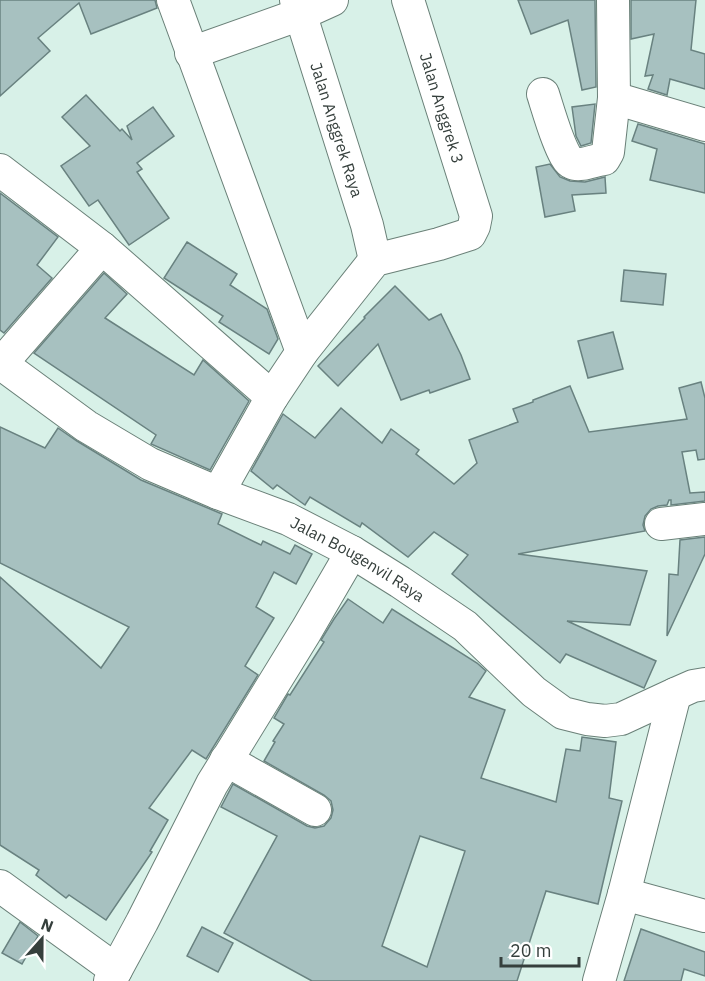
<svg xmlns="http://www.w3.org/2000/svg" width="705" height="981" font-family="'IBM Plex Sans',sans-serif">
<rect width="100%" height="100%" fill="#d8f1e8"/>
<!-- building -->
<g fill="#a7c1c0" stroke="#698280" stroke-width="1.5" fill-rule="evenodd">
<path d="M0 0H155L157 8 91 34 79 3 38 38 50 51 0 96Z"/>
<path d="M518 0H595L596 87 582 90 568 20 531 34Z"/>
<path d="M631 0H696L691 50 705 54V89L670 79 667 95 648 89 653 75 645 76 654 34 631 39Z"/>
<path d="M86 95 120 131 122 129 132 140 127 126 153 107 174 136 137 163 142 169 137 172 169 218 129 245 98 200 89 206 61 166 90 146 62 117Z"/>
<path d="M595 104 591 143 581 146 576 136 572 107Z"/>
<path d="M638 124 705 144V193L650 180 657 149 632 141Z"/>
<path d="M550 164 560 177 570 181 585 182 605 177 606 193 572 195 575 211 545 217 536 167Z"/>
<path d="M0 193 58 237 37 265 52 278 4 333 0 330Z"/>
<path d="M187 242 237 274 230 285 267 309 278 339 269 354 219 322 223 316 164 278Z"/>
<path d="M624 270 666 274 663 305 621 301Z"/>
<path d="M104 273 127 294 105 318 194 375 203 360 249 401 210 470 151 444 156 435 34 353Z"/>
<path d="M395 286 429 320 441 314 461 355 470 379 430 393 429 390 401 400 378 344 338 386 318 366 365 318 364 317Z"/>
<path d="M613 332 623 369 588 378 578 341Z"/>
<path d="M701 382 705 398V459L698 460 696 450 682 452 690 493 705 492V501L671 505V500H669L667 505 658 506 651 509 645 516 643 525 645 531 518 554 647 571 630 625 567 621 656 661 644 688 566 654 560 663 452 574 468 555 434 532 408 557 362 523 360 527 310 497 305 505 277 485 273 489 251 471 283 414 315 438 341 408 382 443 391 429 419 450 416 454 454 484 477 463 469 440 518 422 513 409 533 402V400L570 386 589 432 687 419 679 388Z"/>
<path d="M0 427 45 448 58 428 77 441 141 480 222 514 218 524 261 545 263 541 290 554 295 545 312 554 296 584 274 572 256 607 274 618 245 666 258 675 206 759 192 750 149 808 168 820 150 851 152 852 106 920 69 895 66 898 36 875 39 870 0 845V577L101 668 129 627 0 563Z"/>
<path d="M705 537V554L667 636 669 574 678 575 680 540Z"/>
<path d="M348 599 383 623 392 609 477 663 486 671 469 697 505 710 481 778 556 802 566 749 580 751 582 737 616 742 609 798 622 801 598 904 546 891 517 981H312L224 933 277 836 221 807 233 784 307 826 315 828 324 826 331 818 333 810 331 801 324 795 264 761 275 742 273 741 284 724 274 718 288 694 290 695 324 642 321 640 334 619ZM420 836 465 851 427 967 382 946Z"/>
<path d="M20 922 38 936 22 964 2 953Z"/>
<path d="M202 927 233 943 218 972 187 956Z"/>
<path d="M641 929 705 952V976L684 969 681 981H624Z"/>
</g>
<g fill="none" stroke-linecap="round" stroke-linejoin="round">
<defs>
<g id="minor">
<path d="M173 0 302 352"/>
<path id="s1" d="M296 0 367 225 375 260"/>
<path d="M191 53 301 14 332 0"/>
<path d="M543 94C547 106 562 160 572 163 580 167 595 160 604 159L608 152 614 98 613 0"/>
<path d="M614 98 705 125"/>
<path d="M0 170 102 248 272 397"/>
<path id="s2" d="M0 363 86 426 150 464 218 493 288 519 352 552 400 582 465 626 534 692 563 713 587 719 605 721 621 719 675 694 693 686 705 684"/>
<path d="M0 365 102 248"/>
<path d="M218 493 272 397 302 352 375 260 439 244 470 234 474 226 476 216 408 0"/>
<path d="M661 524 705 519"/>
<path d="M226 760 315 810"/>
<path d="M0 886 116 970"/>
<path d="M624 894 705 916"/>
<path d="M110 981 142 922 212 784 306 631 352 552"/>
<path d="M599 981 624 894 675 694"/>
</g>
</defs>
<!-- minor casing -->
<use href="#minor" stroke="#6a8078" stroke-width="34"/>
<!-- minor -->
<use href="#minor" stroke="#fff" stroke-width="32"/>
</g>
<g text-anchor="middle" dominant-baseline="central" stroke-width="5" stroke-linejoin="round" paint-order="stroke">
<!-- street labels -->
<g font-size="16" fill="#353f3c" stroke="#fff">
<text transform="translate(442 108) rotate(73)">Jalan Anggrek 3</text>
<text stroke="none"><textPath href="#s1" startOffset="136">Jalan Anggrek Raya</textPath></text>
<text stroke="none"><textPath href="#s2" startOffset="410">Jalan Bougenvil Raya</textPath></text>
</g>
</g>
<!-- north arrow -->
<g transform="translate(42 939) rotate(21)" stroke="#ffffff" stroke-width="4.5" paint-order="stroke">
<path d="M0-4.5L10 22L0 15L-10 22Z" fill="#353f3c"/>
<text y="-9" font-size="16" font-weight="bold" text-anchor="middle" fill="#353f3c">N</text>
</g>
<!-- scale -->
<path d="M501 957v9h78v-9" fill="none" stroke="#353f3c" stroke-width="3"/>
<text x="510" y="957" font-size="18" fill="#353f3c" stroke="#ffffff" stroke-width="4.5" paint-order="stroke">20 m</text>
</svg>
